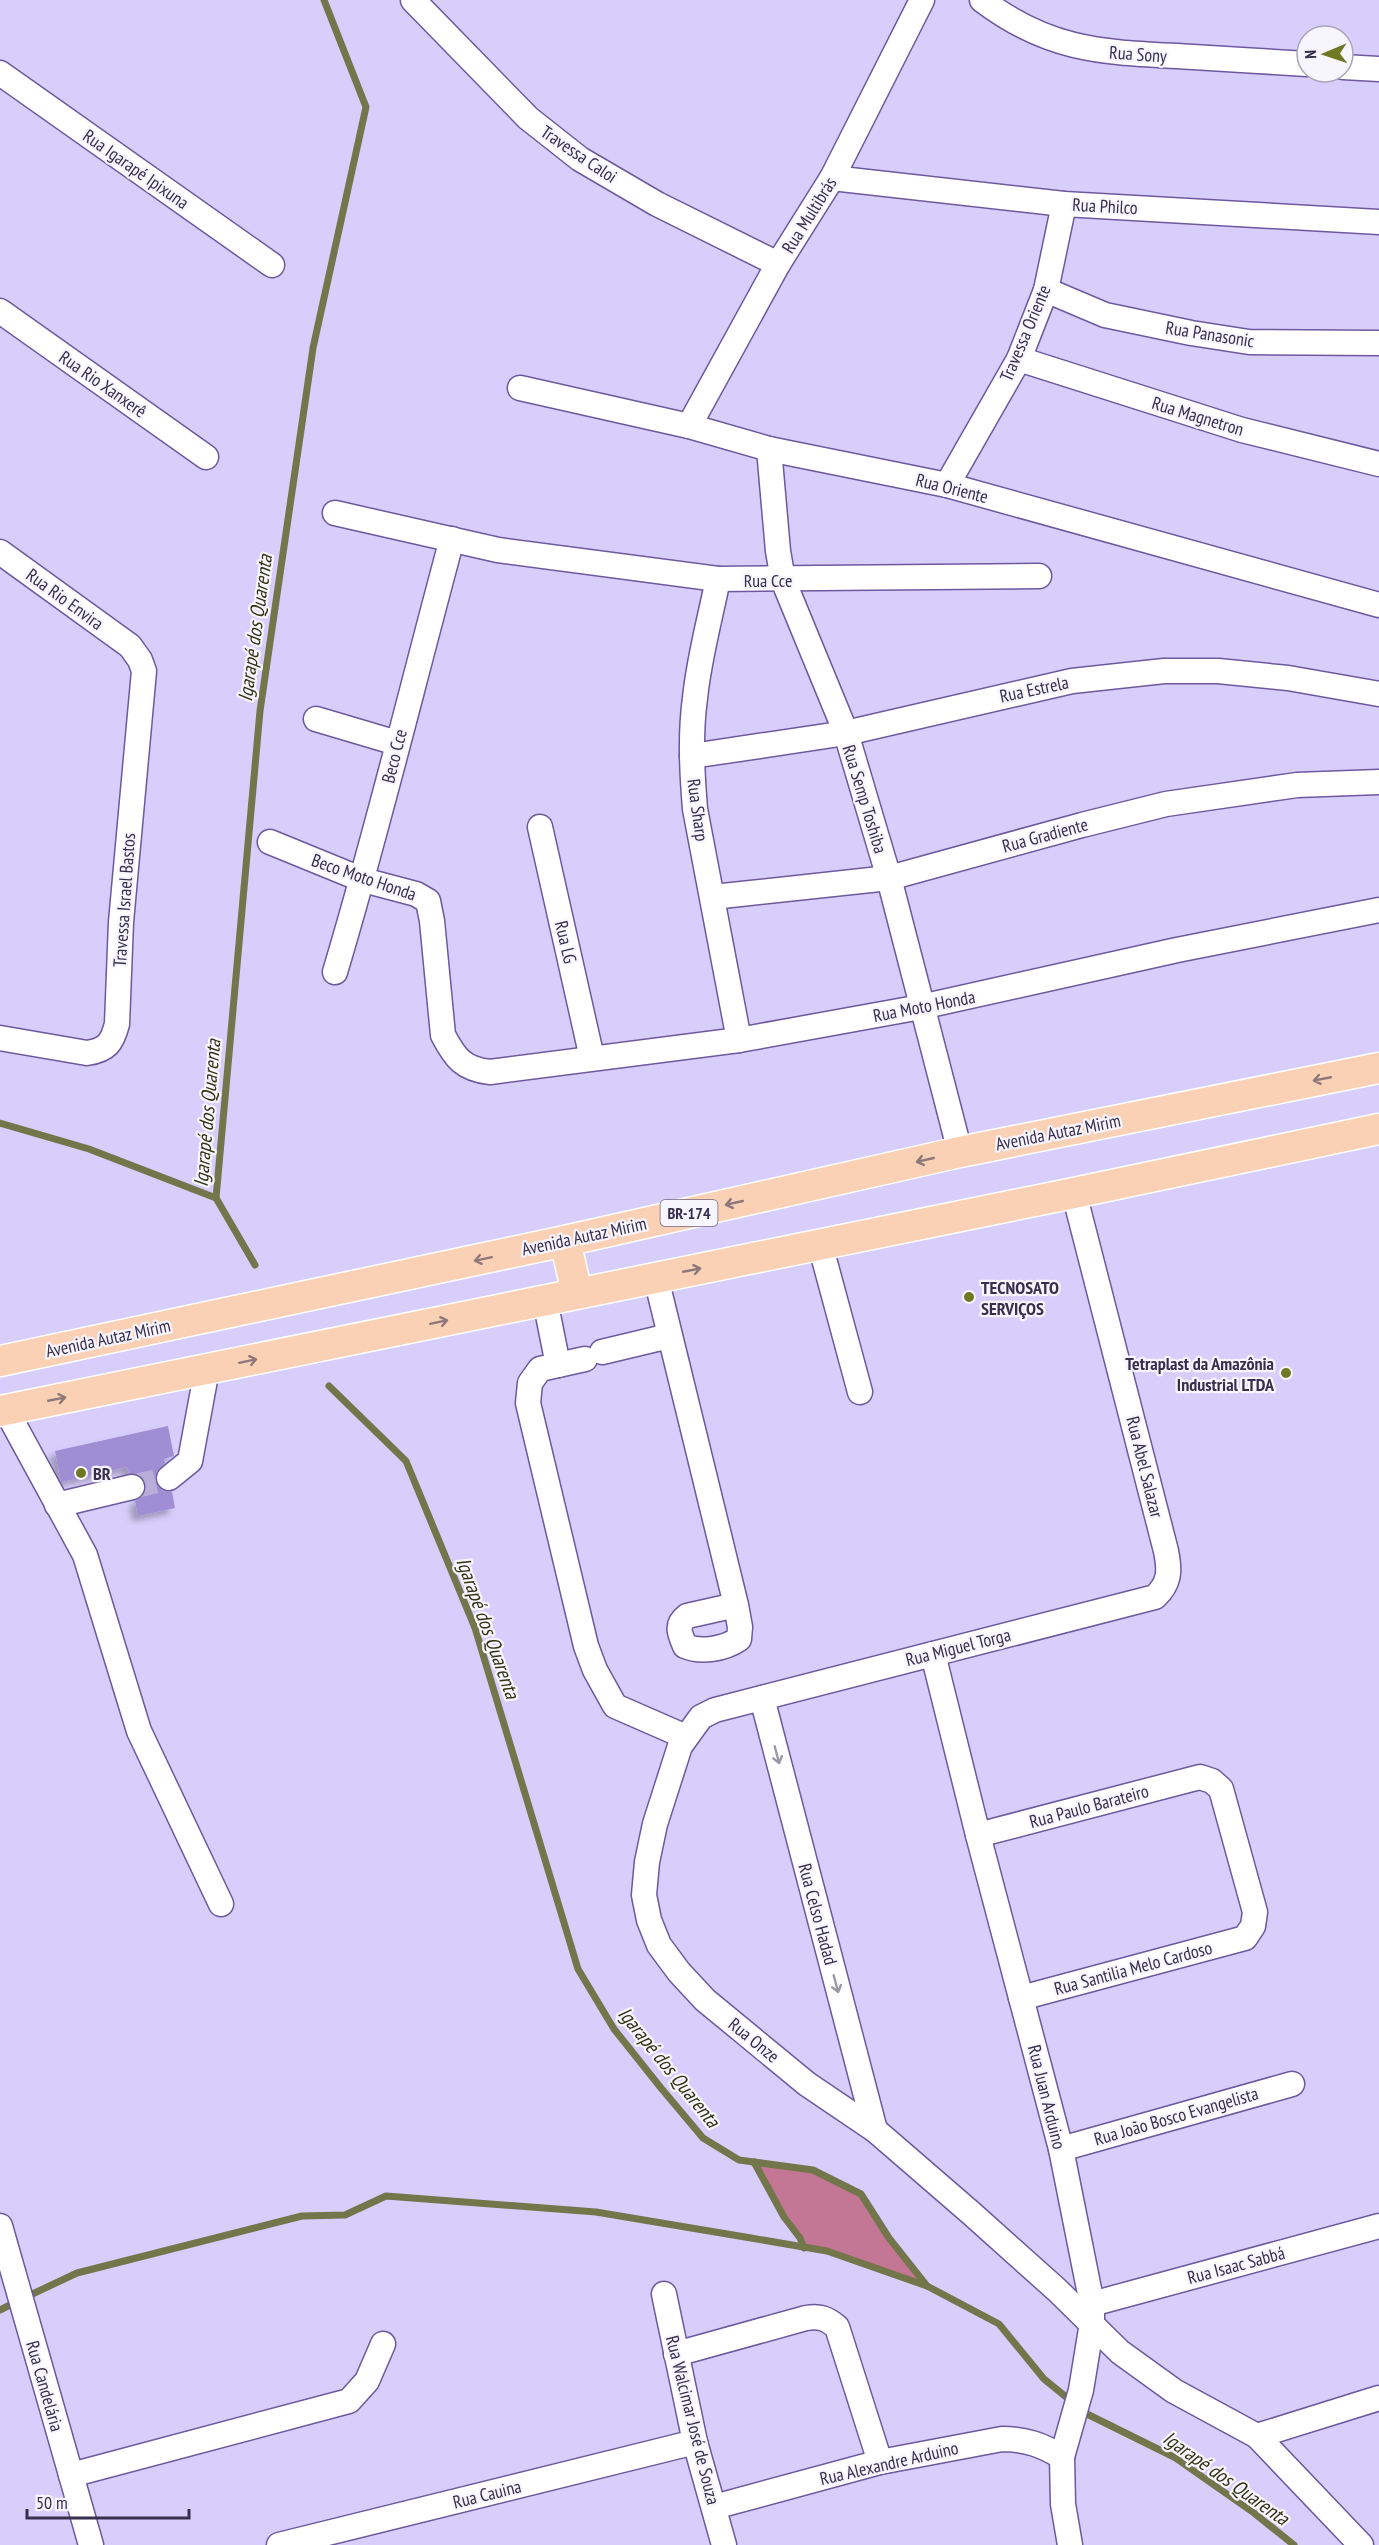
<svg xmlns="http://www.w3.org/2000/svg" width="1379" height="2545" font-family="'PT Sans Narrow',sans-serif">
<defs>
<filter id="shadow"><feDropShadow dx="-5.5" dy="5.5" stdDeviation="3" flood-color="#0004"/></filter>
</defs>
<rect width="100%" height="100%" fill="#d8cefc"/>
<!-- forest -->
<path fill="#c37795" d="M754 2162 813 2170 861 2194 889 2238 927 2286 827 2251 804 2248 800 2238 784 2217Z"/>
<g fill="none" stroke-linecap="round" stroke-linejoin="round">
<!-- stream -->
<g stroke="#72764a" stroke-width="7">
<path d="M0 1123 89 1149 216 1198"/>
<path d="M255 1265 216 1198 260 711 313 348 366 107 324 0"/>
<path d="M329 1386 406 1461 475 1628 578 1969 614 2029 661 2088 703 2138 739 2160 813 2170 861 2194 889 2238 927 2286 999 2324 1044 2379 1087 2414 1174 2457 1254 2513 1294 2545"/>
<path d="M754 2162 784 2217 800 2238 804 2248"/>
<path d="M26 2297 77 2273 302 2216 345 2215 386 2196 596 2212 751 2238 827 2251 927 2286"/>
<path d="M0 2310 16 2302"/>
</g>
</g>
<!-- building -->
<path fill="#9f8ed3" filter="url(#shadow)" d="M168 1426 174 1456 164 1459 165 1463 156 1472 155 1480 158 1486 163 1491 172 1492 175 1508 138 1516 135 1501 142 1497 146 1484 142 1477 129 1473 127 1467 61 1482 55 1451Z"/>
<g fill="none" stroke-linecap="round" stroke-linejoin="round">
<!-- minor-tunnel -->
<path stroke="#b8aed9" stroke-width="24" stroke-dasharray="24 12" stroke-linecap="butt" d="M132 1487 169 1478"/>
<defs>
<g id="minor">
<path d="M413 0 528 118 580 159 657 204 778 264"/>
<path d="M982 0C1053 54 1109 52 1193 57 1231 59 1269 62 1307 64"/>
<path d="M1343 67 1379 69"/>
<path d="M0 73 272 265"/>
<path d="M832 178 1064 204 1379 222"/>
<path d="M1046 290 1105 315 1191 333 1249 342 1379 343"/>
<path d="M0 311 206 457"/>
<path d="M1019 359 1242 430 1379 464"/>
<path d="M520 388 689 426 769 449 947 485 1379 605"/>
<path d="M689 426 778 264 832 178 922 0"/>
<path d="M769 449 778 551 783 580 846 733 889 878 960 1152"/>
<path d="M947 485 1019 359 1046 290 1064 204"/>
<path d="M335 513 498 550 718 579 1039 576"/>
<path d="M0 552 130 646 140 660 144 671 121 922 117 1024C112 1043 107 1050 87 1053L0 1038"/>
<path d="M718 579C710 619 699 658 695 698 690 735 692 772 695 809L739 1040"/>
<path d="M316 719 397 743"/>
<path d="M692 756 846 733 1072 681 1164 671H1218L1288 678 1379 694"/>
<path d="M540 827 592 1058"/>
<path d="M270 842 363 880 416 894 428 901 432 921 443 1035C455 1058 463 1069 490 1072L739 1040 921 1007 1177 950 1379 910"/>
<path d="M713 897 889 878 1082 825 1166 804 1297 785 1379 782"/>
<path d="M335 972C378 829 413 683 452 539"/>
<path d="M1074 1193 1166 1551C1170 1571 1170 1583 1155 1597L715 1710 701 1717 680 1746 655 1824 647 1862 644 1895 649 1920 659 1945 679 1972 705 2000 807 2084 875 2130 971 2213 1057 2290 1120 2352 1174 2391 1257 2436 1361 2545"/>
<path d="M820 1244 860 1392"/>
<path d="M656 1278 736 1605 740 1627 739 1639C724 1649 701 1653 685 1646 680 1634 675 1625 687 1616L736 1605"/>
<path d="M545 1300 558 1365"/>
<path d="M602 1352 669 1336"/>
<path d="M585 1359 540 1369 530 1383 528 1403 586 1646 595 1670 615 1706 686 1737"/>
<path d="M6 1410 85 1555 139 1731 221 1904"/>
<path d="M169 1478 190 1461 207 1369"/>
<path d="M57 1505 132 1487"/>
<path d="M933 1654 978 1835 1061 2149 1092 2304V2323L1081 2390 1062 2457 1063 2504 1070 2545"/>
<path d="M762 1698 875 2130"/>
<path d="M978 1835 1200 1777 1212 1781 1221 1789 1255 1912 1253 1926 1245 1938 1021 1998"/>
<path d="M1061 2149 1292 2084"/>
<path d="M0 2226 91 2545"/>
<path d="M664 2294 695 2442 724 2545"/>
<path d="M1092 2304 1379 2226"/>
<path d="M676 2354 806 2318C820 2316 826 2318 837 2327L880 2462"/>
<path d="M1257 2436 1379 2398"/>
<path d="M71 2475 349 2401 367 2381 383 2344"/>
<path d="M714 2507 880 2462 1002 2439C1026 2439 1042 2445 1062 2457"/>
<path d="M279 2545 695 2442"/>
</g>
<g id="major">
<path d="M565 1241 577 1293"/>
<path d="M0 1361 565 1241 960 1152 1379 1068"/>
<path d="M0 1411 1074 1193 1379 1129"/>
</g>
</defs>
<!-- minor casing -->
<use href="#minor" stroke="#6c599e" stroke-width="27"/>
<!-- major casing -->
<use href="#major" stroke="#fff" stroke-width="33"/>
<!-- minor -->
<use href="#minor" stroke="#fff" stroke-width="24"/>
<!-- major -->
<use href="#major" stroke="#fbd1b5" stroke-width="30"/>
</g>
<!-- one-way arrows -->
<defs><path id="oneway-shaft" d="M-6 0H5M1.5-3L5.5 0L1.5 3" fill="none" stroke-width="1.6" stroke-linecap="round" stroke-linejoin="round" transform="scale(1.5)"/></defs>
<g stroke="#8f787c">
<use href="#oneway-shaft" transform="translate(1322 1079) rotate(169)"/>
<use href="#oneway-shaft" transform="translate(925 1160) rotate(167)"/>
<use href="#oneway-shaft" transform="translate(734 1203) rotate(167)"/>
<use href="#oneway-shaft" transform="translate(483 1259) rotate(168)"/>
<use href="#oneway-shaft" transform="translate(692 1270) rotate(-11)"/>
<use href="#oneway-shaft" transform="translate(439 1322) rotate(-12)"/>
<use href="#oneway-shaft" transform="translate(248 1361) rotate(-12)"/>
<use href="#oneway-shaft" transform="translate(57 1399) rotate(-11)"/>
</g>
<g stroke="#9b97a6">
<use href="#oneway-shaft" transform="translate(777 1755) rotate(75)"/>
<use href="#oneway-shaft" transform="translate(836 1984) rotate(75)"/>
</g>
<!-- markers -->
<g fill="#6f7923" stroke="#f7f5fd" stroke-width="2">
<circle cx="969" cy="1297" r="6"/>
<circle cx="1286" cy="1373" r="6"/>
<circle cx="81" cy="1473" r="6"/>
</g>
<g text-anchor="middle" dominant-baseline="central" stroke-width="4.5" stroke-linejoin="round" paint-order="stroke">
<!-- shield labels -->
<rect fill="#f7f5fd" stroke="#716a82" stroke-width="1.5" x="660.5" y="1200" width="57" height="26" rx="4.5"/>
<g font-size="16" font-weight="bold" fill="#372f4e">
<text x="689" y="1213">BR-174</text>
</g>
<!-- street labels -->
<g font-size="18" fill="#372f4e" stroke="#f7f5fd">
<text transform="translate(1138 54) rotate(4)">Rua Sony</text>
<text transform="translate(579 154) rotate(34)">Travessa Caloi</text>
<text transform="translate(136 169) rotate(35)">Rua Igarapé Ipixuna</text>
<text transform="translate(1105 206) rotate(3)">Rua Philco</text>
<text transform="translate(809 215) rotate(-58)">Rua Multibrás</text>
<text transform="translate(1025 333) rotate(-67)">Travessa Oriente</text>
<text transform="translate(1210 334) rotate(9)">Rua Panasonic</text>
<text transform="translate(103 384) rotate(35)">Rua Rio Xanxerê</text>
<text transform="translate(1198 416) rotate(17)">Rua Magnetron</text>
<text transform="translate(952 488) rotate(14)">Rua Oriente</text>
<text x="768" y="580">Rua Cce</text>
<text transform="translate(65 599) rotate(36)">Rua Rio Envira</text>
<text transform="translate(1034 689) rotate(-12)">Rua Estrela</text>
<text transform="translate(394 756) rotate(-76)">Beco Cce</text>
<text transform="translate(865 799) rotate(73)">Rua Semp Toshiba</text>
<text transform="translate(698 810) rotate(82)">Rua Sharp</text>
<text transform="translate(1045 835) rotate(-15)">Rua Gradiente</text>
<text transform="translate(364 877) rotate(19)">Beco Moto Honda</text>
<text transform="translate(124 900) rotate(-86)">Travessa Israel Bastos</text>
<text transform="translate(566 942) rotate(77)">Rua LG</text>
<text transform="translate(924 1006) rotate(-11)">Rua Moto Honda</text>
<text transform="translate(1058 1132) rotate(-11)">Avenida Autaz Mirim</text>
<text transform="translate(584 1236) rotate(-12)">Avenida Autaz Mirim</text>
<text transform="translate(108 1338) rotate(-12)">Avenida Autaz Mirim</text>
<text transform="translate(1145 1467) rotate(76)">Rua Abel Salazar</text>
<text transform="translate(958 1647) rotate(-14)">Rua Miguel Torga</text>
<text transform="translate(1089 1806) rotate(-15)">Rua Paulo Barateiro</text>
<text transform="translate(818 1914) rotate(75)">Rua Celso Hadad</text>
<text transform="translate(1133 1968) rotate(-15)">Rua Santilia Melo Cardoso</text>
<text transform="translate(754 2040) rotate(39)">Rua Onze</text>
<text transform="translate(1047 2097) rotate(76)">Rua Juan Arduino</text>
<text transform="translate(1176 2116) rotate(-16)">Rua João Bosco Evangelista</text>
<text transform="translate(1236 2265) rotate(-15)">Rua Isaac Sabbá</text>
<text transform="translate(45 2386) rotate(74)">Rua Candelária</text>
<text transform="translate(693 2420) rotate(76)">Rua Walcimar José de Souza</text>
<text transform="translate(889 2463) rotate(-13)">Rua Alexandre Arduino</text>
<text transform="translate(487 2494) rotate(-14)">Rua Cauina</text>
</g>
<!-- poi labels -->
<g font-size="18" font-weight="bold" fill="#372f4e" stroke="#f7f5fd" text-anchor="start">
<text x="981" y="1287">TECNOSATO<tspan x="981" dy="21">SERVIÇOS</tspan></text>
<text x="1274" y="1363" text-anchor="end">Tetraplast da Amazônia<tspan x="1274" dy="21">Industrial LTDA</tspan></text>
<text x="93" y="1473">BR</text>
</g>
<!-- water labels -->
<g font-size="20" font-style="italic" fill="#313513" stroke="#f7f5fd">
<text transform="translate(255 628) rotate(-82)">Igarapé dos Quarenta</text>
<text transform="translate(207 1113) rotate(-85)">Igarapé dos Quarenta</text>
<text transform="translate(488 1628) rotate(70)">Igarapé dos Quarenta</text>
<text transform="translate(669 2067) rotate(51)">Igarapé dos Quarenta</text>
<text transform="translate(1226 2478) rotate(35)">Igarapé dos Quarenta</text>
</g>
</g>
<!-- north arrow -->
<g transform="translate(1325 54) rotate(268)"><circle r="28" fill="#f7f5fd" stroke="#aaa6b7" stroke-width="1.5"/>
<path d="M0-4.5L10 22L0 15L-10 22Z" fill="#6f7923"/>
<text y="-9" font-size="16" font-weight="bold" text-anchor="middle" fill="#372f4e">N</text>
</g>
<!-- scale -->
<path d="M27 2509v9h162v-9" fill="none" stroke="#372f4e" stroke-width="3"/>
<text x="36" y="2509" font-size="18" fill="#372f4e" stroke="#f7f5fd" stroke-width="4.5" paint-order="stroke">50 m</text>
</svg>
